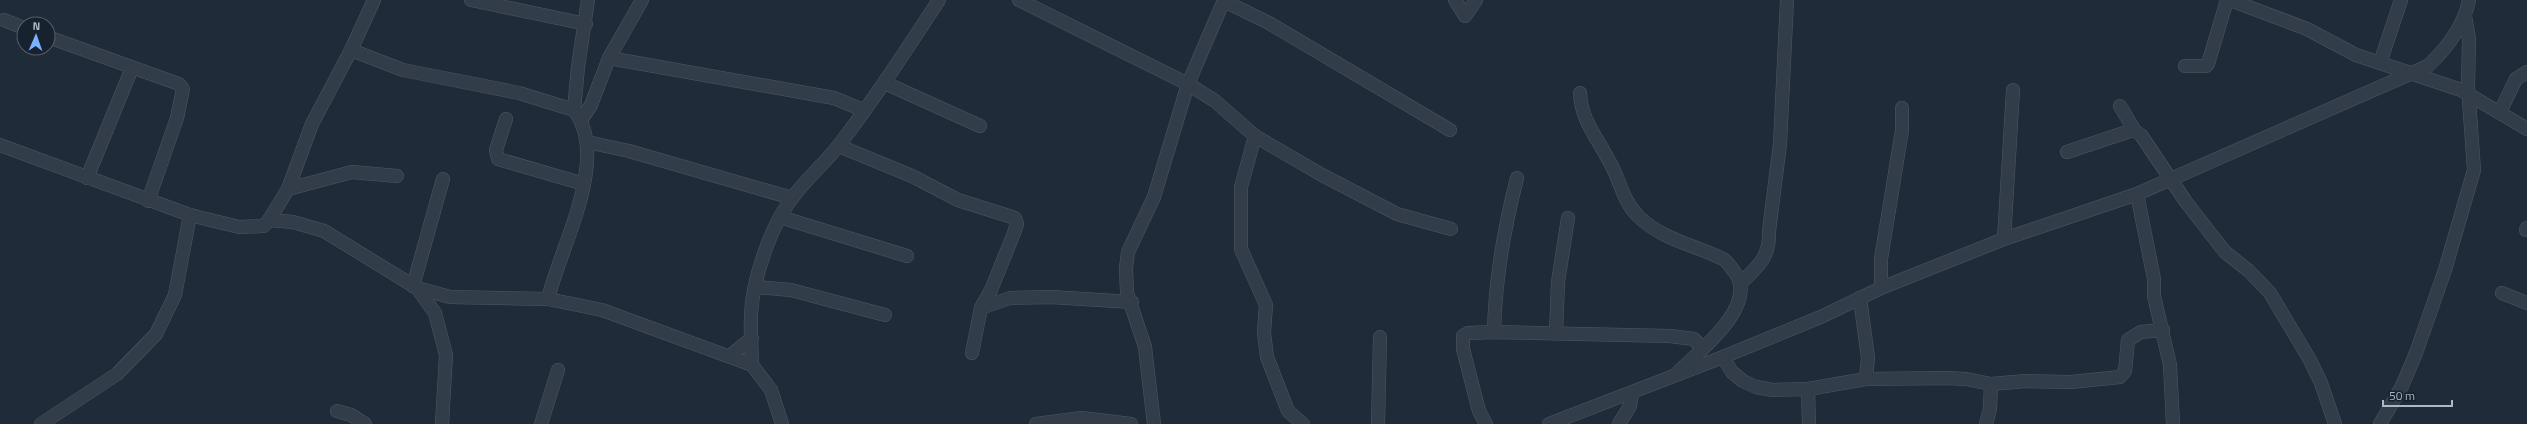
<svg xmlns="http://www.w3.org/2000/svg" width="2527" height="424" font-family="'Titillium Web',sans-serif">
<rect width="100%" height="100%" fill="#1f2b39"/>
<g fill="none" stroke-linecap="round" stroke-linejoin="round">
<defs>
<g id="minor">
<path d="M471 0 586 24"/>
<path d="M1019 0 1188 84 1215 101 1255 136 1322 175 1397 214 1451 229"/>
<path d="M1455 0 1465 16 1476 0"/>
<path d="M2230 0 2307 29 2356 55 2461 90 2527 129"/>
<path d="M1224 1 1269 23 1450 130"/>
<path d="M4 20 24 28"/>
<path d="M48 37 179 84 183 89 177 118 148 201"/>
<path d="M351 50 403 70 519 93 574 110"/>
<path d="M609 58 834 98 863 110"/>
<path d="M2380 63 2401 0"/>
<path d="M2185 66H2206L2208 64 2227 0"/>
<path d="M885 83 980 126"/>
<path d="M1580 93C1581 119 1596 136 1608 159 1620 178 1622 201 1639 217 1663 240 1695 245 1723 259 1727 261 1730 266 1733 270 1762 303 1700 351 1678 372"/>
<path d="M2120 106 2135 131"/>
<path d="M2500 112 2516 79 2527 72"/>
<path d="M506 119 496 150 498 159 584 184"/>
<path d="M581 120 591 105 609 58 642 0"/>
<path d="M1255 136 1241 187V249L1266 305 1264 333 1267 357 1288 411 1303 424"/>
<path d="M587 142 629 151 792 198"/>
<path d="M0 145 190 215 239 227 264 226 269 220 293 222 324 231 417 288 450 297 548 299 602 310 752 365 771 390 782 424"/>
<path d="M839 146 912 176 958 200 1015 218 1017 224 1014 233 991 290 981 308 972 353"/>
<path d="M2067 152 2130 131H2135L2141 135 2186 202 2225 252 2249 271 2270 293 2310 360 2321 383 2335 424"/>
<path d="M87 178 132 68"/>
<path d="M288 189 352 172 397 176"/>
<path d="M2137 194 2154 279V296L2170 365 2173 424"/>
<path d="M780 217 907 256"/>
<path d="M269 220 288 189 312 124 351 50 374 0"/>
<path d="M2526 230 2527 228"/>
<path d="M2004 239 2013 90"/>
<path d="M1740 284C1758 266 1770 258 1769 231L1780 144 1787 0"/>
<path d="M413 286 443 179"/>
<path d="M756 287 791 290 885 315"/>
<path d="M417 288 435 313 446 355 442 424"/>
<path d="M1881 288V259L1902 130V108"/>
<path d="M2502 293 2527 303"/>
<path d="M1860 298 1868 358 1866 379"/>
<path d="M548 299C560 247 611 159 574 110L578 67 588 0"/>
<path d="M981 308 1010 298 1051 297 1132 302"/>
<path d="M1494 332C1495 279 1504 229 1517 178"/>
<path d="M1556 333 1558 282 1568 218"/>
<path d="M730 356 752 338"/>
<path d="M1723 357 1732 372 1743 381 1756 387 1773 390 1808 389 1866 379 1947 378 1966 379 1991 384 2026 381 2071 382 2120 377 2125 371 2128 340 2141 332 2163 330"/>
<path d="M752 365C752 348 750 332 751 316 752 280 771 225 793 197 807 178 825 163 839 145 875 98 907 49 939 0"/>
<path d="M1808 389 1809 424"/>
<path d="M337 411 351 415 365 424"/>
<path d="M41 424 117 374 156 334 175 295 190 215"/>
<path d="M541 424 558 370"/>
<path d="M1036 424 1082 418 1131 424"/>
<path d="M1154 424 1145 347 1127 293 1126 268 1128 252 1154 197 1188 84 1224 0"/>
<path d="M1378 424 1380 337"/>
<path d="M1486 424 1479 411 1463 349V336L1468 333 1494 332 1670 336 1694 339 1702 348"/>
<path d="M1549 424 1723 357 1823 316 1881 288 2004 239 2137 194 2428 66C2447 48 2464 27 2469 0"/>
<path d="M1619 424 1630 406 1632 393"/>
<path d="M1986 424 1990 409 1991 384"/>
<path d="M2380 424 2402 386 2416 353 2445 270 2474 170 2468 86 2469 39 2465 16"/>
</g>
</defs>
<!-- minor casing -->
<use href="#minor" stroke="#4d5864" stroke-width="14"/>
<!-- minor -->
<use href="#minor" stroke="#323d49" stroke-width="13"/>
</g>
<!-- north arrow -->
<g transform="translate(36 36) rotate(2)"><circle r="19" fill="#18222e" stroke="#545e6b"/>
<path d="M0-3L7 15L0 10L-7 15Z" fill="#79b3ff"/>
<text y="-6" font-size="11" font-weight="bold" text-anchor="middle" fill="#adb8c6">N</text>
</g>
<!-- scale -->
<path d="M2383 400v6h69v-6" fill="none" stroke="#adb8c6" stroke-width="2"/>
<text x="2389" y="400" font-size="12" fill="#adb8c6" stroke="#18222e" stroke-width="3" paint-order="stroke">50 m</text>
</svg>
